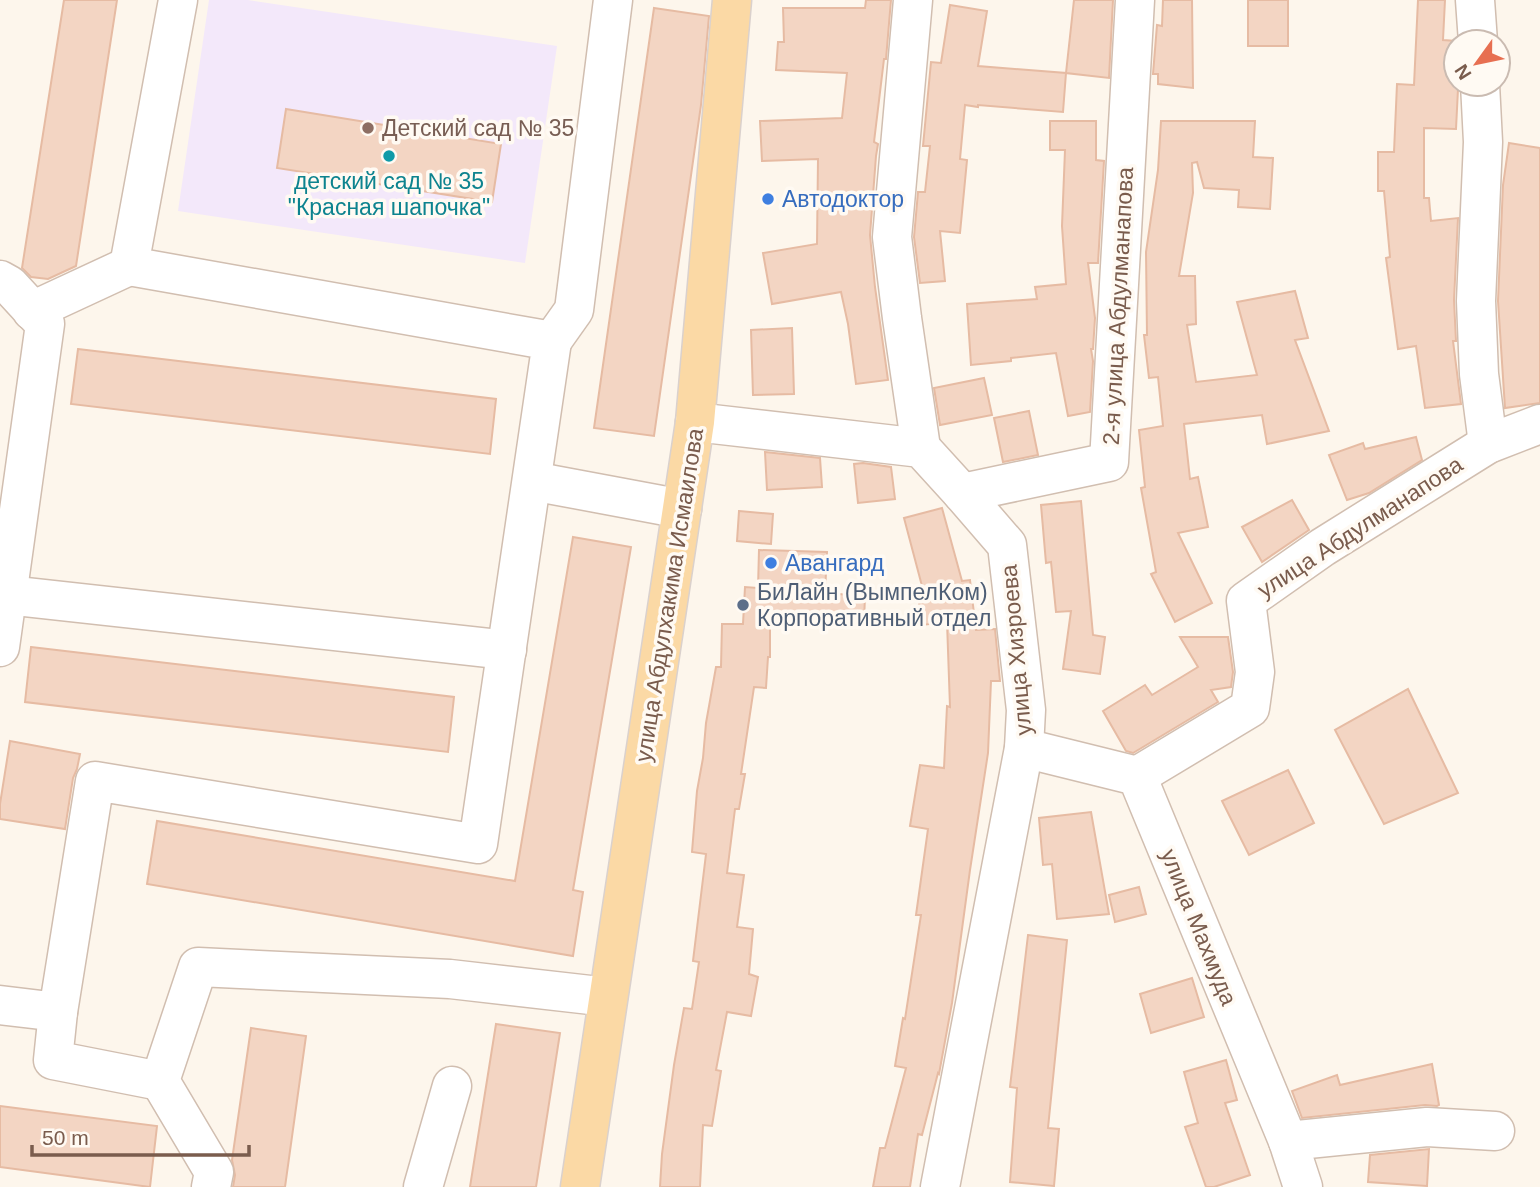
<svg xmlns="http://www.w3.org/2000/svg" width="1540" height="1187" font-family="Helvetica,sans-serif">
<rect width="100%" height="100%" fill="#fdf6ec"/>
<!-- education -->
<path fill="#f3e8fa" d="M209 0H248L557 46 525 263 178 211Z"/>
<!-- building -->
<g fill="#f3d5c3" stroke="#e6bba3" stroke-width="2">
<path d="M64 0H117L76 266 48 279 31 277 22 268Z"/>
<path d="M866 0H891L886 59H884L874 142 878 144 876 156 870 235 875 287 888 380 856 384 848 324 841 292 772 304 763 253 817 244 818 159 762 161 760 121 842 118 847 73 776 70 778 42H784L783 8H865Z"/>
<path d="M1074 0H1113L1109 78 1066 73Z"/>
<path d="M1163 0H1192L1193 88 1158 84V74H1153L1157 25 1162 26Z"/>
<rect x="1248" y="0" width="40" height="46"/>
<path d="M1418 0H1445L1443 40 1456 41V87H1458V89L1456 129 1424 128V198H1429L1431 221 1458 218 1454 300 1456 341H1453L1461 404 1425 408 1416 346 1398 349 1386 258 1390 257 1384 191H1378V152H1394L1397 84 1414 85Z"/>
<path d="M950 5 987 11 978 66 1066 73 1063 112 978 105V107L965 105 960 159 967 160 960 233 940 231 945 281 920 283 914 237 918 192H925L930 146H923L931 62 941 63Z"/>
<path d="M654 8 709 16 701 105 654 436 594 428Z"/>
<path d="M286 109 501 144 492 202 277 168Z"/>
<path d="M1050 121H1096V160L1104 161 1098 263H1088L1095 318 1093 349H1091L1093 361 1090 412 1068 416 1056 353 1011 358V361L971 365 967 304 1037 299 1035 287 1066 284 1062 226 1065 150H1050Z"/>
<path d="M1161 121H1255L1253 157 1273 158 1270 209 1238 207 1239 190 1204 188 1197 162 1192 163 1193 193 1179 276H1195L1196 324 1187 325 1196 382 1257 375 1237 302 1295 291 1308 338 1295 340 1329 431 1267 444 1262 415 1184 424 1190 479 1198 477 1208 527 1178 533 1212 603 1175 622 1151 574 1156 572 1141 488 1145 487 1139 430 1163 426 1158 377 1149 378 1144 335H1147L1146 252 1158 170Z"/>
<path d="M1509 143 1540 148V403L1505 408 1498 301 1503 185Z"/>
<path d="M792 328 794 394 753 395 751 330Z"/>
<path d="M78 349 496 399 490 454 71 404Z"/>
<path d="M984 378 992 415 940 425 934 388Z"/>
<path d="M1029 411 1038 455 1003 462 994 418Z"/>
<path d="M1416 437 1422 460 1369 493 1347 500 1329 455 1363 443 1365 449Z"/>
<path d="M765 452 820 458 822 487 767 490Z"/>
<path d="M863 463 891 467 895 499 858 503 854 464Z"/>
<path d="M1292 500 1309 530 1262 562 1242 527Z"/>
<path d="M1081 501 1093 635 1105 637 1100 674 1063 669 1071 611 1056 612 1051 562 1046 563 1041 505Z"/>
<path d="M942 508 962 581 970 580 976 630 995 629 1000 681H991L988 753 970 870 952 1003 939 1074 938 1073 922 1135 918 1134 910 1187H873L880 1148H885L906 1068 895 1066 903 1018 905 1019 921 915H916L928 829 910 826 920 765 944 768 947 706 950 707 947 622 922 625 917 586H922L904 518Z"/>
<path d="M739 511 773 514 771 544 737 541Z"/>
<path d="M573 537 631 547 573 890 583 892 573 956 147 884 157 821 515 881Z"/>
<path d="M759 550 827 552 825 593 865 596 864 622 770 615V657H768L766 688 754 687 741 774H745L739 809H735L727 873 744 875 737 927 753 929 749 974 758 977 751 1016 727 1012 716 1070 721 1071 712 1126 703 1125 700 1187H660L662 1154 674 1065 684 1008 692 1009 699 962 693 961 706 854 692 852 697 791 703 758 706 723 716 667H721L722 624H743L745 587 758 588Z"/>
<path d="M1180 637H1228L1233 672 1231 687 1211 690 1218 702 1133 753 1126 751 1103 711 1145 685 1152 695 1198 667Z"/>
<path d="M31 647 454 697 448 752 25 702Z"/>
<path d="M1408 689 1458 793 1384 824 1335 730Z"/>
<path d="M10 741 80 754 77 769 73 778 65 829 0 819V804Z"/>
<path d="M1288 770 1314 823 1249 855 1222 801Z"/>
<path d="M1091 812 1109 914 1057 919 1052 864 1043 865 1039 818Z"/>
<path d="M1139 887 1146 914 1115 922 1109 895Z"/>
<path d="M1028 935 1067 940 1048 1128 1059 1129 1054 1186 1010 1182 1017 1088 1010 1087Z"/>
<path d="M1192 978 1204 1017 1151 1033 1140 994Z"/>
<path d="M496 1024 560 1033 536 1187H470Z"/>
<path d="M251 1028 306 1036 285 1187H233L235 1175 232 1160Z"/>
<path d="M1226 1060 1237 1100 1225 1103 1250 1175 1214 1187H1206L1185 1127 1198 1123 1184 1072Z"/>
<path d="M1432 1064 1439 1105 1437 1106 1425 1105 1302 1118 1292 1091 1337 1075 1340 1085Z"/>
<path d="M0 1106 157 1126 150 1187 0 1167Z"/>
<path d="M1429 1149 1427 1186 1368 1182 1370 1155Z"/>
</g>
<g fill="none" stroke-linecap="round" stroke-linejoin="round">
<defs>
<g id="minor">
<path d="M913 0 892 237 902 318 921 448"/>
<path d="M1475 0 1478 42"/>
<path d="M1480 84 1483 142 1476 301 1479 374 1488 444"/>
<path d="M0 280 9 285 45 324 0 647"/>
<path d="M32 311 129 266"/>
<path d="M552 341 574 310 613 0"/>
<path d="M695 422 921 448 962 493 1007 545 1026 710 1024 748 940 1187"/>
<path d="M532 481 682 509"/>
<path d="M962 493 1109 462 1135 0"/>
<path d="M7 595 507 650"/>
<path d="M1024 748 1137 776 1288 1141 1303 1187"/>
<path d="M1137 776 1250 708 1255 672 1246 601 1323 547 1488 444 1540 424"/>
<path d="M0 1005 58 1012"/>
<path d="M160 1081 53 1060 58 1012 95 781 478 844 552 341 129 266 178 0"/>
<path d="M1288 1141 1427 1127 1495 1131"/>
<path d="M211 1187 214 1172 160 1081 198 967 450 979 608 997"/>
<path d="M423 1187 452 1086"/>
</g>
<path id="major" d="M580 1187 695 422 732 0"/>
</defs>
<!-- minor casing -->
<use href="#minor" stroke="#d1beb0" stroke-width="41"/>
<!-- major casing -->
<use href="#major" stroke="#dad1cd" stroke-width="41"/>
<!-- minor -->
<use href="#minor" stroke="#fff" stroke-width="38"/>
<!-- major -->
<use href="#major" stroke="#fbd9a5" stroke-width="38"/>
</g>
<!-- markers -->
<circle fill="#8d6e63" stroke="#fffaf3" stroke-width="2.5" cx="368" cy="128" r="7"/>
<circle fill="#0f9aa8" stroke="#fffaf3" stroke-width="2.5" cx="389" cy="156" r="7"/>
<g fill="#3f7fe0" stroke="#fffaf3" stroke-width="2.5">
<circle cx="768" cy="199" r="7"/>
<circle cx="771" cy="563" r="7"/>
</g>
<circle fill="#5c6f8a" stroke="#fffaf3" stroke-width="2.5" cx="743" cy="605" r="7"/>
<g text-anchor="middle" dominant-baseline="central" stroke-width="7" stroke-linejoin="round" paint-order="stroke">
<!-- education labels -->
<g font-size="23" fill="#785e54" stroke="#fffaf3" text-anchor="start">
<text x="382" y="128">Детский сад № 35</text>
</g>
<!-- culture labels -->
<g font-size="23" fill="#0d838f" stroke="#fffaf3">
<text x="389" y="181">детский сад № 35<tspan x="389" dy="26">"Красная шапочка"</tspan></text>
</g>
<!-- shop labels -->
<g font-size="23" fill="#366cbe" stroke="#fffaf3" text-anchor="start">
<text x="782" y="199">Автодоктор</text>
<text x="785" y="563">Авангард</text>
</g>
<!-- street labels -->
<g font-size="23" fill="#7a5c4d" stroke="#fffaf3">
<text transform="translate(1118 306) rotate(-87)">2-я улица Абдулманапова</text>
<text transform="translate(1360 527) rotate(-33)">улица Абдулманапова</text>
<text transform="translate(669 595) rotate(-81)">улица Абдулхакима Исмаилова</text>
<text transform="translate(1016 650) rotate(-95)">улица Хизроева</text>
<text transform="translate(1199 927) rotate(68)">улица Махмуда</text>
</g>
<!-- service labels -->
<g font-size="23" fill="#4e5e75" stroke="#fffaf3" text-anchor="start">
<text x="757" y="592">БиЛайн (ВымпелКом)<tspan x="757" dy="26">Корпоративный отдел</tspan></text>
</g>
</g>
<!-- north arrow -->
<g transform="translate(1477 63) rotate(237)"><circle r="33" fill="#fffaf3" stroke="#cabbb1" stroke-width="2"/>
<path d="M0-5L12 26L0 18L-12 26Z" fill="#e76f51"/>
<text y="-10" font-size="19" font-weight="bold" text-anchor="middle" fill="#7a5c4d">N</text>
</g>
<!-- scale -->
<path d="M32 1145v10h217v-10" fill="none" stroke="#7a5c4d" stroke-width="3.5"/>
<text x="42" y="1145" font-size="21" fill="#7a5c4d" stroke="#fffaf3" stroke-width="5" paint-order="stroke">50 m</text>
</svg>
